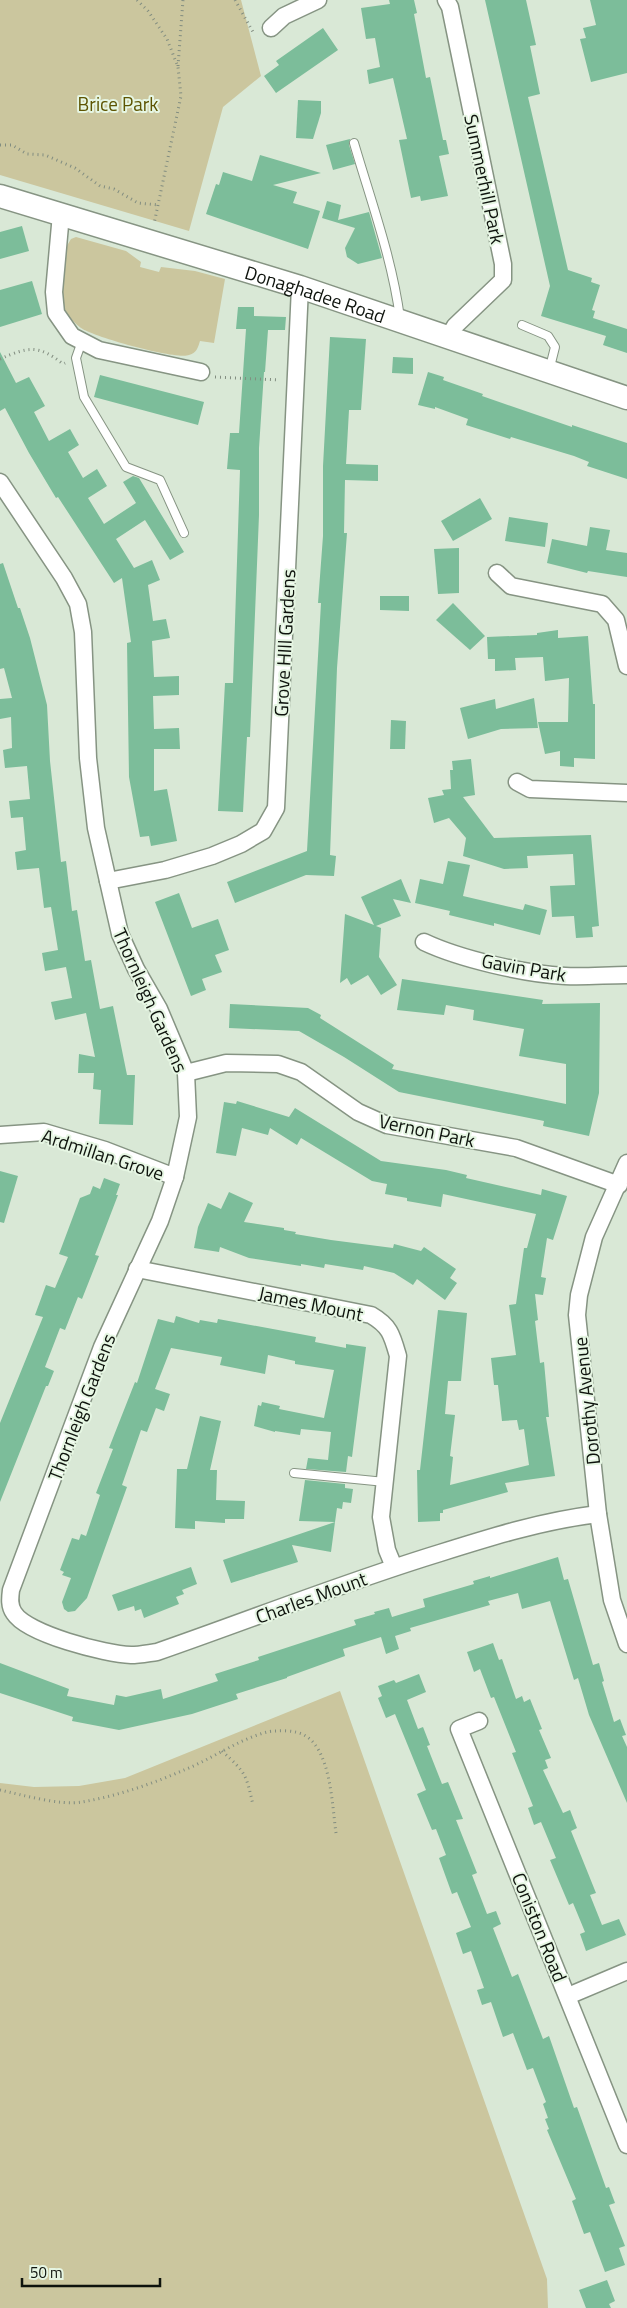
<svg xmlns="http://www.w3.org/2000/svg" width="627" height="2308" font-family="'Titillium Web',sans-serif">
<rect width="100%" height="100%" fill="#d9e8d6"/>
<!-- green -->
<g fill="#cbc69e">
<path d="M0 0H241L261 76 223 107 189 231 0 175Z"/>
<path d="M76 237 126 251 141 262 140 267 159 272 161 267 195 271 225 279 214 343 200 341C198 347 197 353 189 355 176 360 94 337 81 328 70 320 62 308 61 296L65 249 71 239Z"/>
<path d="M340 1691 547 2279 548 2308H0V1783L34 1787 79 1786 125 1778Z"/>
</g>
<!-- building -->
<g fill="#7cbd9a">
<path d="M389 0H414L417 13 414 14 426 78 430 77 443 140H446L449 154 439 156 448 196 421 201 420 196 411 198 399 140 407 139 393 78 369 84 367 70 380 67 375 38 366 39 361 8 390 4Z"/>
<path d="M485 0H526L536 45 530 46 540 94 528 97 568 270 592 278 591 282 600 285 592 310 595 311 593 318 627 329V353L603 345 606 336 541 316 550 286Z"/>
<path d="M590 0H627V73L591 82 580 39 586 38 583 28 596 25Z"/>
<path d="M323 28 338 50 276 93 264 76 279 65 276 61Z"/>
<path d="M298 100 321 101V113L313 139 296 138Z"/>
<path d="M350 139 349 145 355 164 333 170 326 145Z"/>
<path d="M260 155 321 173 273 185 297 192 293 203 320 211 308 249 206 214 216 184 219 185 223 172 252 181Z"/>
<path d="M327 201 341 205 338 220 369 212 382 258 358 264 347 257 345 248 355 228 322 218Z"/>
<path d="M22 226 29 251 0 259V232Z"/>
<path d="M32 281 42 314 0 327V290Z"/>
<path d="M238 307H254V316L286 317 285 330H268L265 372H264L259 448V515L250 737H247L243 812 218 811 225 683H233L240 470 227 469 230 433H239L246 329H236Z"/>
<path d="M330 337 366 339 361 410H349L346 464 378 465V481L345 480 344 533H347L337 668 330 855 336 856 334 876 306 875 235 903 227 882 307 851 321 603H318L323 536V466Z"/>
<path d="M0 352 16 383 29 377 45 406 34 412 49 441 70 429 79 445 68 452 83 478 97 469 107 486 88 498 104 524 136 503 123 482 133 476 139 478 184 552 170 560 145 520 116 539 134 568 152 560 160 580 148 585 153 621 166 619 170 638 152 641 154 677 179 676V695L153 696 154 729 179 728 180 749H154V791L167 789 177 841 151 846 149 836 140 837 129 777 127 643 131 642 122 578 114 583 58 497 56 498 29 453 5 408 0 411Z"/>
<path d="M393 357 413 358V374L392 373Z"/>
<path d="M428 372 444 377 443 380 483 394 482 396 572 427V425L627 443V479L587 466 589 462 574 456 511 437 510 439 466 425 468 419 435 407V409L418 405Z"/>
<path d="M100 375 204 402 198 425 94 397Z"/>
<path d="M480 498 492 519 453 541 441 521Z"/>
<path d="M509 517 548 523 545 547 505 541Z"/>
<path d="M590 527 610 530 606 550 627 553V577L588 571 587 573 547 563 552 539 587 546Z"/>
<path d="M459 548V593L438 594 434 549Z"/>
<path d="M3 563 18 608H20L30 638 47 705 50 761 61 862 66 861 72 911 77 910 85 961 91 960 100 1009 113 1006 127 1075H135L133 1125 99 1124 101 1090 93 1089 94 1073H78L79 1054 95 1057 86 1013 55 1020 51 1002 72 998 66 967 45 971 42 953 58 950 51 907 44 908 39 868 17 870 15 852 26 850 23 817 11 818 9 801 30 799 27 766 5 768 3 750 12 748 11 717 0 719V699L12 698 4 668 0 669V564Z"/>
<path d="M380 596H409V611L380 610Z"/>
<path d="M453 603 485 636 470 650 436 620Z"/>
<path d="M558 630V638L588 636 593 704H595V759L574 758V767L560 766V751L545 754 538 722H568L569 678 545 681 543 657 515 658 516 670 495 671V659H488L487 637 537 635V633Z"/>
<path d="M534 698 538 728 501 729 468 739 460 708 495 699 496 709Z"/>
<path d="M391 720 406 721 405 749H390Z"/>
<path d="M471 759 475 795 463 797 494 838 591 835 599 926 592 927 593 937 576 938 574 916 552 917 550 886 575 885 573 854 527 856 528 868 504 869 463 856 466 838 449 818 434 823 428 798 444 795 442 790 451 789 450 770H453L452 761Z"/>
<path d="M448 861 470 865 463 896 523 910 525 904 547 910 540 935 494 923V926L449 915 450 911 415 903 420 879 443 884Z"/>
<path d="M401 879 411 903 393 899 401 916 376 926 381 928 379 957 397 985 381 995 368 975 351 985 347 978 340 983 345 914 374 925 361 897Z"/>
<path d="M179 893 192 928 218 919 229 950 215 955 222 972 202 979 206 990 191 996 155 902Z"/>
<path d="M402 979 543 1000 542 1004 600 1003 599 1093 589 1136 543 1126 544 1121 399 1092 344 1057 299 1031 229 1028 230 1004 308 1008 321 1015 320 1018 394 1065 392 1069 566 1104V1064L519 1056 524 1029 473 1020 474 1010 446 1005 444 1015 397 1010Z"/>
<path d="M237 1101 289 1117 295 1108 381 1161 446 1170 467 1175 466 1178 541 1195 542 1189 567 1196 553 1240 547 1238 541 1277 546 1278 543 1295 535 1294 538 1320 535 1321 540 1363 544 1362 549 1417H546L555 1476 505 1483 508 1492 443 1510V1513H440V1521L418 1522 417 1470H420L438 1310 467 1313 461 1381H448L445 1414 455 1415 450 1456 453 1457 450 1485 529 1465 524 1429 519 1430 517 1420 502 1421 498 1385H494L491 1358 516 1355 509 1305 516 1304 524 1248H527L536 1214 443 1194 441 1207 407 1201V1198L385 1194 387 1184 372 1181 301 1138 297 1145 270 1128 268 1135 242 1128 236 1156 216 1153 224 1102 236 1104Z"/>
<path d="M0 1171 18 1176 4 1223 0 1222Z"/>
<path d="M104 1178 120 1184 116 1195H118L95 1255 99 1256 82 1299 78 1297 65 1330 60 1328 45 1367 54 1371 48 1386H46L0 1502V1423L43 1317 35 1315 46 1285 55 1288 68 1257 59 1254 80 1198 90 1194 93 1186 100 1189Z"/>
<path d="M229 1192 253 1203 244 1222 284 1228V1230L296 1232 295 1234 331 1240 393 1248 394 1244 421 1251 424 1247 456 1269 450 1278 457 1283 445 1300 417 1279 413 1285 394 1273 364 1266 363 1270 325 1264 324 1268 301 1264V1266L249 1258 220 1247 219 1252 194 1248 198 1227 208 1203 221 1209Z"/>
<path d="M176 1316 199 1323 200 1320 217 1323 218 1319 316 1337 315 1342 346 1348V1344L366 1347 352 1457 348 1456 346 1472 306 1469 308 1458 328 1460 331 1432 301 1429 300 1435 275 1431V1432L254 1426 258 1405 261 1406 262 1402 280 1406 279 1409 324 1418 334 1370 295 1364V1361L268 1355 265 1374 220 1365 222 1357 171 1348 155 1389 170 1394 164 1411 156 1408 147 1432 141 1430 122 1485 127 1487 87 1598 75 1611 68 1612 64 1609 62 1602 71 1578 62 1575 64 1572 60 1570 72 1538 79 1540 81 1534 86 1536 100 1495 96 1493 113 1449 109 1448 135 1382 137 1383 158 1319 174 1323Z"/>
<path d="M200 1416 221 1421 210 1470H217L216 1500 245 1501 244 1519H225V1523L195 1521V1529L175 1528 177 1469H187Z"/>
<path d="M305 1480 345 1484V1488L353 1489 351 1503 343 1502 342 1509 337 1508 335 1522 299 1521Z"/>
<path d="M335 1522 331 1552 292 1545 298 1562 231 1583 223 1560Z"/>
<path d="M558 1557 564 1580 568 1579 593 1665 599 1663 604 1681 602 1682 614 1722 620 1719 626 1735 622 1736 627 1747V1803L589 1715 578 1678 574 1680 550 1601 522 1609 518 1593 488 1601 490 1605 410 1628 411 1631 395 1636 399 1649 386 1654 381 1637 343 1649 345 1656 287 1677V1678L236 1694 238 1699 192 1714 119 1730 72 1721 73 1717 0 1693V1663L69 1689 67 1696 114 1705 116 1695 126 1697 161 1689 163 1699 218 1681 215 1674 259 1660 258 1657 356 1625 354 1620 375 1614 374 1612 389 1608 392 1617 425 1607 423 1599 474 1584 473 1581 490 1576V1578Z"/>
<path d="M191 1567 197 1584 182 1590 184 1594 176 1597 179 1604 144 1618 141 1609 135 1611 134 1606 118 1611 112 1595Z"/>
<path d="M493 1643 499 1660 502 1659 516 1699 522 1696 524 1702 530 1699 542 1729 539 1730 551 1758 545 1760 548 1768 543 1770 563 1813 570 1810 577 1828 571 1831 596 1893 590 1895 602 1925 619 1919 626 1935 586 1951 580 1934 585 1932 573 1903 569 1905 550 1860 556 1858 541 1822 534 1825 528 1808 533 1806 512 1753 516 1752 494 1697 491 1698 480 1669 474 1672 467 1652Z"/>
<path d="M419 1674 426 1692 407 1700 418 1729 423 1727 430 1745 427 1746 442 1784 448 1782 463 1819 456 1820 477 1873 472 1875 487 1914 496 1911 501 1924 493 1928 512 1977 518 1974 543 2039 549 2036 574 2108 577 2107 606 2188 609 2187 615 2203 609 2205 625 2246 619 2248 625 2265 605 2272 590 2232 584 2234 572 2201 576 2199 547 2130 549 2129 545 2119 548 2118 543 2104 546 2102 533 2068 527 2070 513 2033 503 2037 491 2002 482 2005 477 1990 484 1988 471 1951 463 1954 456 1933 471 1927 457 1892 452 1894 439 1858 446 1855 436 1829 432 1830 417 1794 426 1790 395 1714 386 1718 378 1698 382 1696 378 1686 394 1680 396 1683Z"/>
<path d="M607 2280 615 2301 609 2304 611 2308H586L579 2290Z"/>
</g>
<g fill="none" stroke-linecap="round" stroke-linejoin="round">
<defs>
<g id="service">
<path d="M354 143C371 201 392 258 400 318"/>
<path d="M522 325 548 336 555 347 549 371"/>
<path d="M82 341 76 358 84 397 126 467 160 480 184 533"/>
<path d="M294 1473 385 1482"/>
</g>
<g id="minor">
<path d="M446 0 450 7 503 264V280L455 326 448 338"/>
<path d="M271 28 284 16 318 0"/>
<path d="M61 214 54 292 56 313 72 336 99 350 201 372"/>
<path d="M0 482 64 578 78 604 83 632 88 758 96 828 120 934 136 969 159 1009 186 1073 188 1117 175 1177 160 1221 102 1347 11 1590C10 1598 9 1606 14 1613 27 1634 105 1654 131 1655 139 1655 149 1653 157 1652 252 1619 345 1582 440 1553 494 1536 542 1521 598 1514"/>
<path d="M497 573 511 586 602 604 616 620 627 666"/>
<path d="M517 782 530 789 627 793"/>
<path d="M108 881 165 870 212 856 241 844 263 831 276 808 300 287"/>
<path d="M424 942C460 959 525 974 565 976 586 977 607 975 627 975"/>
<path d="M186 1073 226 1063 278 1064 301 1072 358 1112 387 1125 516 1148 619 1185"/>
<path d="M0 1135 44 1132 105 1150 175 1177"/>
<path d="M627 1163 594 1237 579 1295 577 1315 598 1514 612 1600 627 1644"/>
<path d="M137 1269 371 1315C390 1326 392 1335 398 1356L381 1517 387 1550 394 1567"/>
<path d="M479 1721 459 1729 627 2145"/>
<path d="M568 1996 627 1971"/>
</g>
<g id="secondary">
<path id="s1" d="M0 196 300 287 627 398"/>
</g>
</defs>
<!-- service casing -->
<use href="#service" stroke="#869483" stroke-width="10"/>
<!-- minor casing -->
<use href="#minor" stroke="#869483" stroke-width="19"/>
<!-- secondary casing -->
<use href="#secondary" stroke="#869483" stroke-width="25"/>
<!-- path -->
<g stroke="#828d80" stroke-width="3" stroke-dasharray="1 4" stroke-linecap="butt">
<path d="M137 0 148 11 167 39 178 67 181 96 154 224"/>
<path d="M235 0 253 32H255"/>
<path d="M178 66 183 0"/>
<path d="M0 145H12L27 154 45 155 75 168 100 186 114 189 138 203 159 205"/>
<path d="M0 359C28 347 38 344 63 364L65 363"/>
<path d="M215 377 279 380"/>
<path d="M222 1751C246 1773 246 1774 253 1805"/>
<path d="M0 1790C22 1795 62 1806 82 1802 117 1796 152 1784 184 1770 212 1759 237 1740 267 1732 276 1730 296 1730 304 1735 331 1749 332 1805 336 1833"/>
</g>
<!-- service -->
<use href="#service" stroke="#fff" stroke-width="8"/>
<!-- minor -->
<use href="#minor" stroke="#fff" stroke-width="16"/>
<!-- secondary -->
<use href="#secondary" stroke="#fff" stroke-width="22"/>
</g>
<g text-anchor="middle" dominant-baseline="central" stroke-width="4" stroke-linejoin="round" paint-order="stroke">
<!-- park labels -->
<g font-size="19" fill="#5d5401" stroke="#e6f6e3">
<text x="118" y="103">Brice Park</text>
</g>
<!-- street labels -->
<g font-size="19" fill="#0e130d" stroke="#e6f6e3">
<text transform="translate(485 179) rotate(78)">Summerhill Park</text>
<text stroke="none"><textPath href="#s1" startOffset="330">Donaghadee Road</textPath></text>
<text transform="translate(284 643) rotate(-87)">Grove HIll Gardens</text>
<text transform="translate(524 967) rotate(10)">Gavin Park</text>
<text transform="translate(151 1000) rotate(66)">Thornleigh Gardens</text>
<text transform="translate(427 1130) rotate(12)">Vernon Park</text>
<text transform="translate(103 1154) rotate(18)">Ardmillan Grove</text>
<text transform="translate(311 1303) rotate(12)">James Mount</text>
<text transform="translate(586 1401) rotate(-96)">Dorothy Avenue</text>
<text transform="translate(81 1407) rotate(-69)">Thornleigh Gardens</text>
<text transform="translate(311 1597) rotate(-20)">Charles Mount</text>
<text transform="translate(540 1927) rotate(68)">Coniston Road</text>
</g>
</g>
<!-- scale -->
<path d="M22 2278v8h138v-8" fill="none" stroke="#0e130d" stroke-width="2.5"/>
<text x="30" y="2278" font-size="15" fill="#0e130d" stroke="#e6f6e3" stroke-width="4" paint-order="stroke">50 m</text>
</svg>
